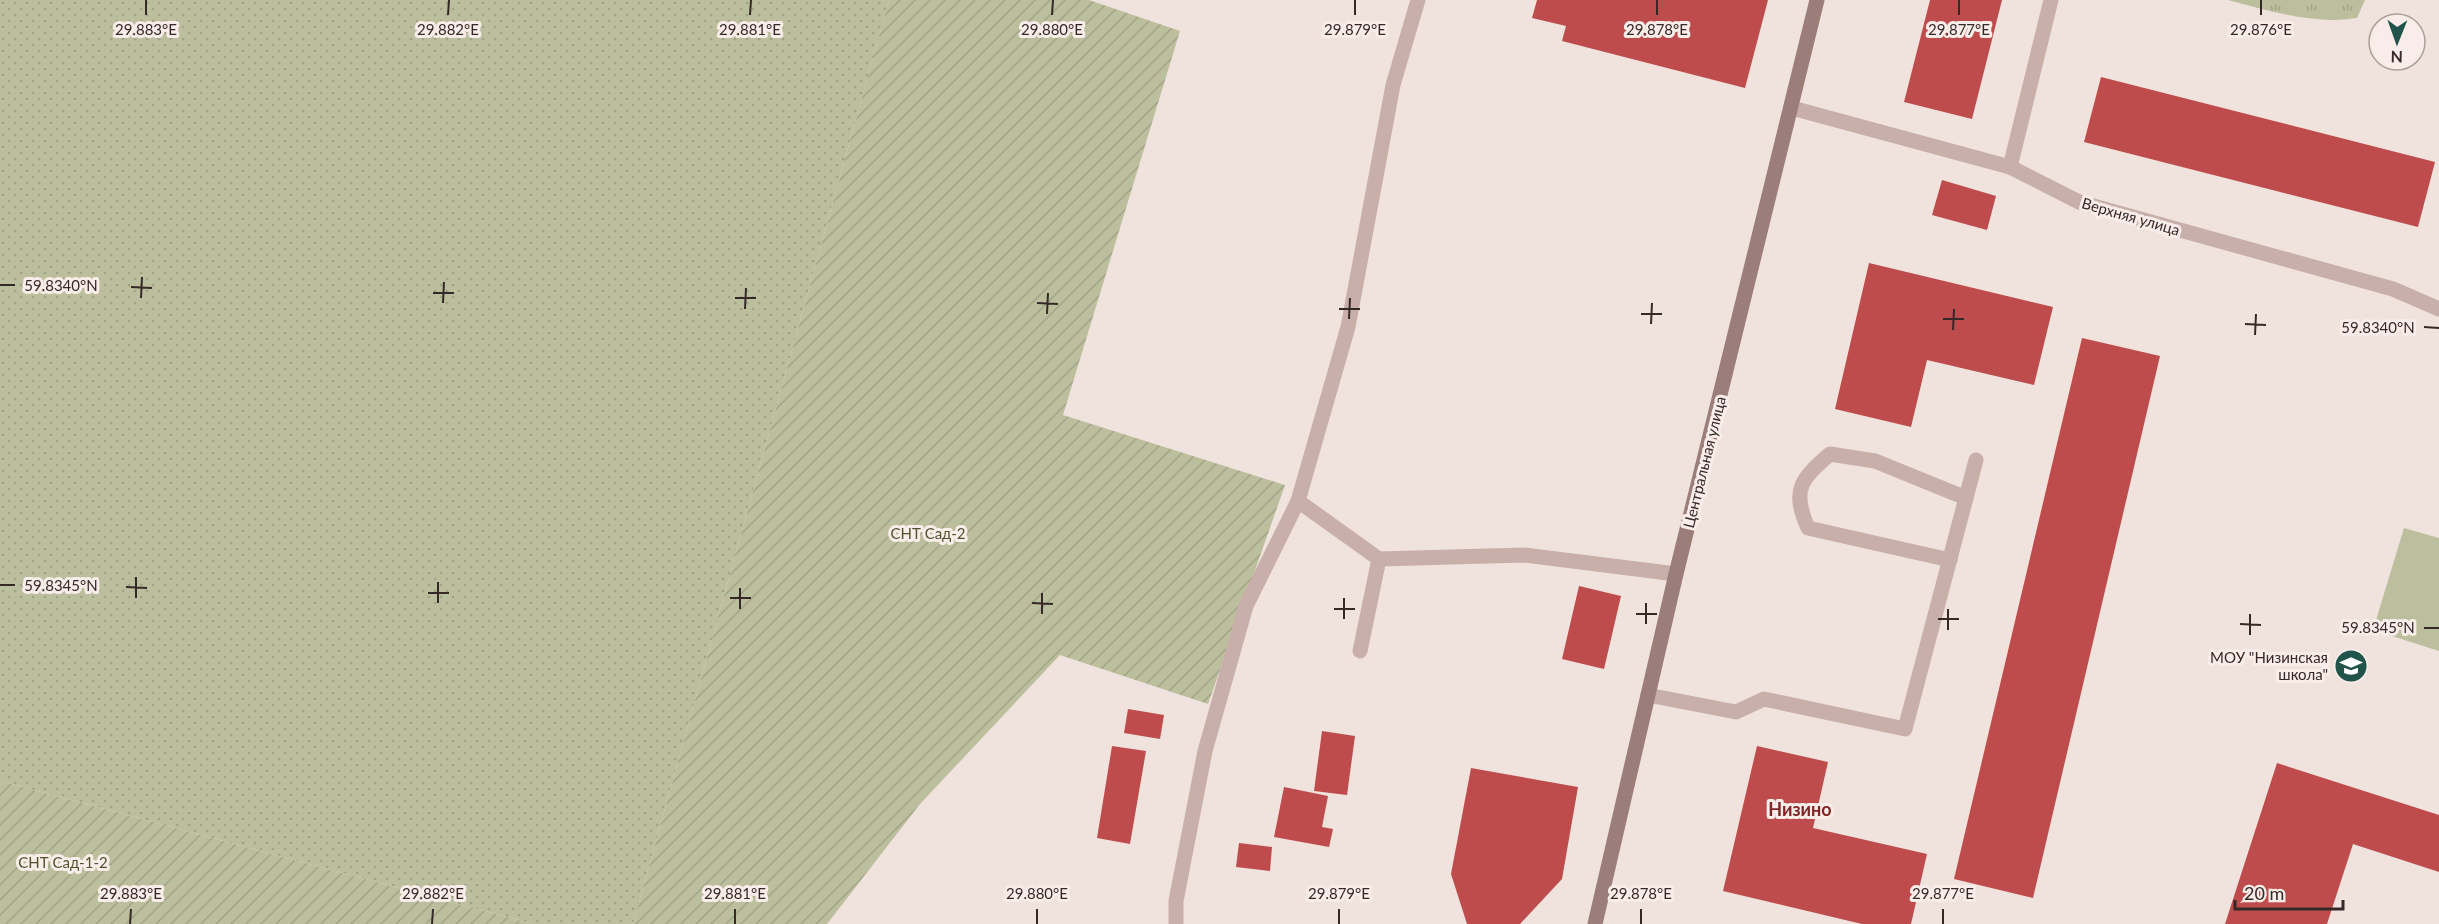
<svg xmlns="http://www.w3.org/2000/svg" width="2439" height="924" viewBox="0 0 2439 924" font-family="Lato,sans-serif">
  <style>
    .grass { fill: url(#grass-dots) }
    .park { fill: url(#park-tufts) }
    .garden { fill: url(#garden-furrows) }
    .pitch { fill: #bcbf9d }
    .building { fill: #bf4c4c }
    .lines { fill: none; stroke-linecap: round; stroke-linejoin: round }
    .lane { stroke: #c8afa9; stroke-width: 15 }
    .street { stroke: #c8afa9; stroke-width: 15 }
    .secondary { stroke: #9b7e7a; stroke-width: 15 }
    .ticks { fill: none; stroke: #352928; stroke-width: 2 }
    .labels { text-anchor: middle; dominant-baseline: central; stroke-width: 6; stroke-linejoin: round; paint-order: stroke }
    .street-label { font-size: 15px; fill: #352928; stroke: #f8ede8 }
    .park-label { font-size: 15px; fill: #4e522d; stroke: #f8ede8 }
    .poi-label { font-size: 15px; fill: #352928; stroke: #f8ede8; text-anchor: end }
    .quarter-label { font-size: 18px; font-weight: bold; fill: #802626; stroke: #f8ede8 }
    .ticks-label { font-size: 15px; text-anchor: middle; fill: #352928; stroke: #f8ede8; stroke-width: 6; stroke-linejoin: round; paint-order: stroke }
  </style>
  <defs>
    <pattern id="grass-dots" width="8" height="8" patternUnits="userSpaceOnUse" patternTransform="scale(1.5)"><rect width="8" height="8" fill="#bcbf9d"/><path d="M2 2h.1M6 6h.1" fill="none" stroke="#a2a487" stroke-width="1.8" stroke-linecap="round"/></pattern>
    <pattern id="park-tufts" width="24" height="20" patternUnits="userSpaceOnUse" patternTransform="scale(1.5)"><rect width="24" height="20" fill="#bcbf9d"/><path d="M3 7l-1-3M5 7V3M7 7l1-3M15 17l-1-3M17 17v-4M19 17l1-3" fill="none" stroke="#a2a487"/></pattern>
    <pattern id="garden-furrows" width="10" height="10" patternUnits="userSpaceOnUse" patternTransform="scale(1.5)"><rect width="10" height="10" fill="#bcbf9d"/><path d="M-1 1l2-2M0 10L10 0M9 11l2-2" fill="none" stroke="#a2a487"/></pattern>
  </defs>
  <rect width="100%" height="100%" fill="#f0e2dc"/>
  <polygon class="grass" points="0,0 889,0 633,924 533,924 0,781"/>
  <path class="park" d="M2228,0h137l-8,18c-43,7 -87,-7 -129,-18z"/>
  <g class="garden">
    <polygon points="889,0 1089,0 1180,31 1063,415 1285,485 1208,704 1060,655 920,804 827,924 633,924"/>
    <polygon points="0,781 533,924 0,924"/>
  </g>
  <polygon class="pitch" points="2404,528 2439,538 2439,651 2373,630"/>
  <g class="building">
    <polygon points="1537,0 1768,0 1745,88 1562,41 1566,26 1532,18"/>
    <polygon points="1930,0 2002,0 1972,119 1904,102"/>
    <polygon points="2101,77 2435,162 2418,227 2084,142"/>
    <polygon points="1942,180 1996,196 1987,230 1932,215"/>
    <polygon points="1869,263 2053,307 2034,385 1927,360 1911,427 1835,409"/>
    <polygon points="2082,338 2160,356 2033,898 1954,879"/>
    <polygon points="1579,586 1621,596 1604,669 1562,659"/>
    <polygon points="1128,709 1164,715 1160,739 1124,733"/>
    <polygon points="1322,731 1355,736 1347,795 1314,791"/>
    <polygon points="1112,746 1146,751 1130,844 1097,838"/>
    <polygon points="1757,746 1828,762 1813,828 1927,854 1911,924 1862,924 1723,891"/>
    <polygon points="2277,763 2439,815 2439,872 2353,844 2327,924 2225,924"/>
    <polygon points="1471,768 1578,787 1562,879 1520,924 1467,924 1451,874"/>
    <polygon points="1284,787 1328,796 1322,827 1333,829 1329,847 1274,837"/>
    <polygon points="1239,843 1272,847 1270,871 1236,867"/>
  </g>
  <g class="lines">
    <g class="lane">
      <polyline points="2010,167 2051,0"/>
      <polyline points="1298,501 1379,559 1524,555 1676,574"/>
      <path d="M1950,560l-142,-32c-17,-38 -7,-49 22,-74l45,7 91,37"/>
      <polyline points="1360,651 1379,559"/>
      <polyline points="1648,695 1736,712 1764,699 1905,729 1976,460"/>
      <polyline points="1176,924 1176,901 1205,751 1246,606 1298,501 1348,327 1393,85 1418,0"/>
    </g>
    <polyline class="street" points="1792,108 2010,167 2079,202 2393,289 2439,309"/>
    <polyline class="secondary" points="1595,924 1676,574 1817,0"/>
  </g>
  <path class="ticks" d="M146,15v-15M448,15l1,-15M750,15l1,-15M1052,15l1,-15M1355,15v-15M1657,15v-15M1959,15v-15M2261,15v-15M0,285h15M131,287l21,1M433,293h21M141,298l1,-21M735,298h21M443,303l1,-21M1037,303l21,1M745,309l1,-21M1339,309h21M1047,314l1,-21M1641,314h21M1349,319l1,-21M1943,319h21M1651,324l1,-21M2245,324l21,1M2424,327l15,1M1953,330l1,-21M2255,335l1,-21M0,585h15M126,587l21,1M428,593h21M136,598v-21M730,598h21M438,603v-21M1032,603l21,1M740,609v-21M1334,609h21M1042,614v-21M1636,614h21M1344,619v-21M1938,619h21M1646,624v-21M2240,624l21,1M2424,628h15M1948,630v-21M2250,635v-21M130,924l1,-15M432,924l1,-15M735,924v-15M1037,924v-15M1339,924v-15M1641,924v-15M1943,924v-15"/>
  <defs>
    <symbol id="school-disc" viewBox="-11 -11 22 22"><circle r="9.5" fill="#20544b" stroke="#f8ede8"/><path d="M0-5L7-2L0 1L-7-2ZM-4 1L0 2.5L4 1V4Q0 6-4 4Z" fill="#fff"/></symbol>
  </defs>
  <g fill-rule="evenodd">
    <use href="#school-disc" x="2332" y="647" width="38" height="38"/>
  </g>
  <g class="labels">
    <g class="street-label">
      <text transform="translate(2131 216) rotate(16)">Верхняя улица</text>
      <text transform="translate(1704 462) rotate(-76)">Центральная улица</text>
    </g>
    <g class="park-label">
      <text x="928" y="533">СНТ Сад-2</text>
      <text x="63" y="862">СНТ Сад-1-2</text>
    </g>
    <g class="poi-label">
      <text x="2328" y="657">МОУ "Низинская<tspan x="2328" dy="17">школа"</tspan></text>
    </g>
    <g class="quarter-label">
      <text x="1800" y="809">Низино</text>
    </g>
  </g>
  <g class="ticks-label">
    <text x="146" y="35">29.883°E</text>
    <text x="448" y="35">29.882°E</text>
    <text x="750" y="35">29.881°E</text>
    <text x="1052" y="35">29.880°E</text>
    <text x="1355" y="35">29.879°E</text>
    <text x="1657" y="35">29.878°E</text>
    <text x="1959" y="35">29.877°E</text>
    <text x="2261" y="35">29.876°E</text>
    <text x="61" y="291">59.8340°N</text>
    <text x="2378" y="333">59.8340°N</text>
    <text x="61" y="591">59.8345°N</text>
    <text x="2378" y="633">59.8345°N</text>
    <text x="131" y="899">29.883°E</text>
    <text x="433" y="899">29.882°E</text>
    <text x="735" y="899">29.881°E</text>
    <text x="1037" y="899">29.880°E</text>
    <text x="1339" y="899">29.879°E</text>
    <text x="1641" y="899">29.878°E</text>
    <text x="1943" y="899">29.877°E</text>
  </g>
  <g transform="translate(2397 42) rotate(181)"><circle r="28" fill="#f8ede8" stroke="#aa9f9b" stroke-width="1.5"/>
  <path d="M0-4.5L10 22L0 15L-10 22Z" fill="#20544b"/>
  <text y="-9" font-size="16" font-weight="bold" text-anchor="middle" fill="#352928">N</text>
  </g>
  <path d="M2235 900v9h108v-9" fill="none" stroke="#352928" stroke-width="3"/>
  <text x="2244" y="900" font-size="18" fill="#352928" stroke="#f8ede8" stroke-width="4.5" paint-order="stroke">20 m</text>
</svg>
